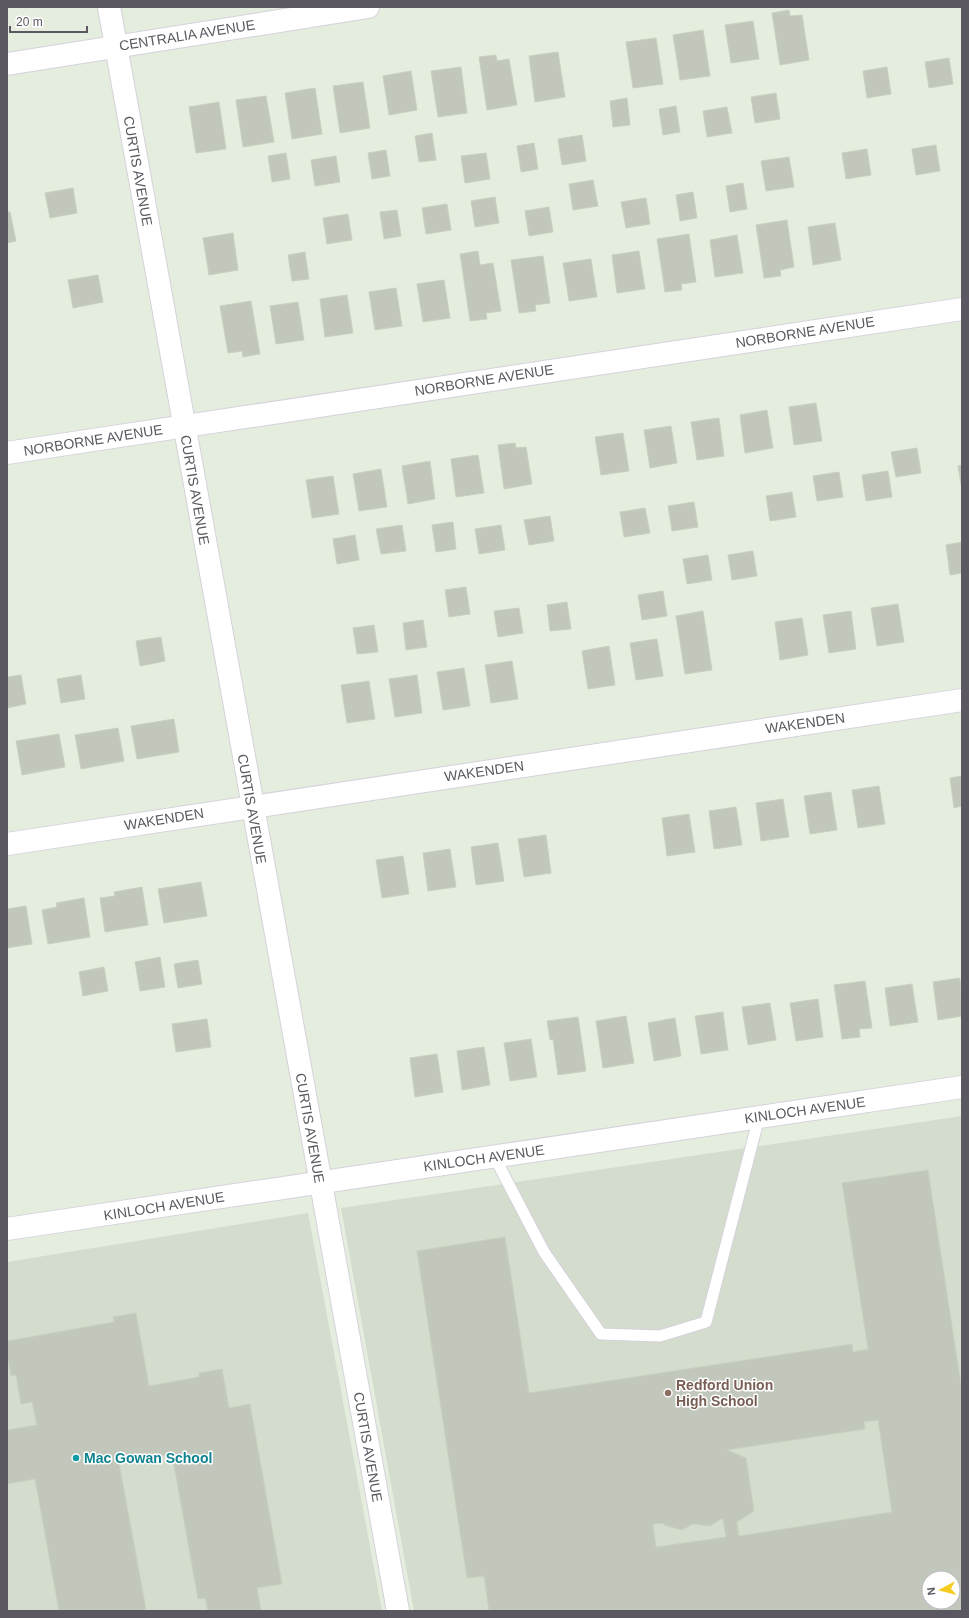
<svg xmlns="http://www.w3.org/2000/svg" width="969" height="1618" viewBox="0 0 969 1618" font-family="Helvetica,sans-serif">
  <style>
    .education { fill: #d4dcce; fill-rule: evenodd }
    .building { fill: #c2c7bc; stroke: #c9d1bd; fill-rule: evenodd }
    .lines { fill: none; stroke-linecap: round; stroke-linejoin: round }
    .lane-casing { stroke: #d5d2da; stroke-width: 13 }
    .street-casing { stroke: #d5d2da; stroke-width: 24 }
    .lane { stroke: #fff; stroke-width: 11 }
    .street { stroke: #fff; stroke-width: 22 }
    .education-dot { fill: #8d6e63; stroke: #fff; stroke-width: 1.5 }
    .culture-dot { fill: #0f9aa8; stroke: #fff; stroke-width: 1.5 }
    .labels { text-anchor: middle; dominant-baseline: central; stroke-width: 3; stroke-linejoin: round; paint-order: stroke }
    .street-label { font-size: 14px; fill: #5b5861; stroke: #fff }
    .education-label { font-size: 14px; font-weight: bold; fill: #785e54; stroke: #fff; text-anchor: start }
    .culture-label { font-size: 14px; font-weight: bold; fill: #0d838f; stroke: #fff; text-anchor: start }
  </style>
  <rect width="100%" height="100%" fill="#e5eddf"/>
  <g class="education">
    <path d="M962,1116v495h-548l-73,-403zM929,1578h24v24h-24z"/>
    <polygon points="308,1213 382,1611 7,1611 7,1262"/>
  </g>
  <g class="building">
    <polygon points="789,10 790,16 802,15 809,60 780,65 772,13"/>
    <polygon points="753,21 759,59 731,63 725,25"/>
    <polygon points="703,30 710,76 680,80 673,35"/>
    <polygon points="656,38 663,84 633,88 626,42"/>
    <polygon points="558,52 565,97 535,102 529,56"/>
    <polygon points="496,55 497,61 509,59 517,105 487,110 479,57"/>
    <polygon points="949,58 953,84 929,88 925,62"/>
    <polygon points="461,67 467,113 438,117 431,71"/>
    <polygon points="887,67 891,94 867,98 863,71"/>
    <polygon points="411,71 417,110 389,115 383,76"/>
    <polygon points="363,82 370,128 340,133 333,86"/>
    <polygon points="315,88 322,134 292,139 285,93"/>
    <polygon points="776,93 780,119 755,123 751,97"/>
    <polygon points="266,96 274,142 243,147 236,100"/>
    <polygon points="627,98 630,125 613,127 610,101"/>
    <polygon points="219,102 226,149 196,153 189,107"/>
    <polygon points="676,106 680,132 663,135 659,109"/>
    <polygon points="727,107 732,133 707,137 703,111"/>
    <polygon points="432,133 436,160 419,162 415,136"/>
    <polygon points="582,135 586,161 562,165 558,139"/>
    <polygon points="534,143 538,169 521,172 517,146"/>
    <polygon points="936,145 940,171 916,175 912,149"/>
    <polygon points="867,149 871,175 846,179 842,153"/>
    <polygon points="386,150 390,176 372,179 368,153"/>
    <polygon points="286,153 290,179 272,182 268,156"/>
    <polygon points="486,153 490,179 465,183 461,156"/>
    <polygon points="336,156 340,182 315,186 311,160"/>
    <polygon points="789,157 794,187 766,191 761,161"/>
    <polygon points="593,180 598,206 573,210 569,184"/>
    <polygon points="743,183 747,209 730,212 726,186"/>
    <polygon points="73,188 77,213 50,218 45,193"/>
    <polygon points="693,192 697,218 680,221 676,195"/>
    <polygon points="495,197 499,223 475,227 471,201"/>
    <polygon points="646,198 650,224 626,228 621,202"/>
    <polygon points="447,204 451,230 426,234 422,208"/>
    <polygon points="549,207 553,232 529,236 525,211"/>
    <polygon points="397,210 401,236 384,239 380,212"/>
    <polygon points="7,212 10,212 16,241 7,243"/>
    <polygon points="348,214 352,240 327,244 323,218"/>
    <polygon points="787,220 794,267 780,270 781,276 764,278 756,225"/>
    <polygon points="835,223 841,260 813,265 808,227"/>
    <polygon points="233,233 238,270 209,275 203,238"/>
    <polygon points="689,234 696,282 681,284 682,290 665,292 657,239"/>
    <polygon points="737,235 743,273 715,277 710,240"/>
    <polygon points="478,251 480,265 493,263 501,311 486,313 487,319 470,321 460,254"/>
    <polygon points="639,251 645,289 617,293 612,255"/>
    <polygon points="305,252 309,279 292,281 288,255"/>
    <polygon points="543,256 550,303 535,305 536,311 519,313 511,260"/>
    <polygon points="591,259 597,297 569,301 563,263"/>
    <polygon points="98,275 103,302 73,308 68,280"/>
    <polygon points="444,280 450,318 423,322 417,284"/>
    <polygon points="396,288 402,326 375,330 369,292"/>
    <polygon points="347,295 353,333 325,337 320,299"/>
    <polygon points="251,301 260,354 243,357 242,351 228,353 220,306"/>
    <polygon points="298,302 304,340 276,344 270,306"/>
    <polygon points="816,403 822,441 794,445 789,407"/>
    <polygon points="767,410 773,448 745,453 740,415"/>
    <polygon points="719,418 724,456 697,460 691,422"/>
    <polygon points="671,426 677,463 650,468 644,430"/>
    <polygon points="623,433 629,471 601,475 595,437"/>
    <polygon points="515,443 516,448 526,447 532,484 504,489 498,445"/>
    <polygon points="917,448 921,473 896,477 891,452"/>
    <polygon points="478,455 484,493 456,497 451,459"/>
    <polygon points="430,461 435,499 408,504 402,466"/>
    <polygon points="962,465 962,490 958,466"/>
    <polygon points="381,469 387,507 359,511 353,474"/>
    <polygon points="888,471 892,497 866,501 862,475"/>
    <polygon points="839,472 843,497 817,501 813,476"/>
    <polygon points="333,476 339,514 312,518 306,480"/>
    <polygon points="792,492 796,517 770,521 766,496"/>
    <polygon points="694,502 698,527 672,531 668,506"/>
    <polygon points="645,508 650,533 624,537 620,512"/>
    <polygon points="550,516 554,541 529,545 524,520"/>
    <polygon points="453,522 456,549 436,552 432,525"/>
    <polygon points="402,525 406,551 381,554 376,529"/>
    <polygon points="501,525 505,550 479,554 475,529"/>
    <polygon points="355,535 359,560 337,564 333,539"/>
    <polygon points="962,542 962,573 950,575 946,545"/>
    <polygon points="753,551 757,576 732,580 728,555"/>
    <polygon points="708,555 712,580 687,584 683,559"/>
    <polygon points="466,587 470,614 449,617 445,590"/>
    <polygon points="663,591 667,616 642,620 638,595"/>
    <polygon points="567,602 571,629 550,631 547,605"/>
    <polygon points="898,604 904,642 877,646 871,608"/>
    <polygon points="519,608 523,633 498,637 494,611"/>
    <polygon points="703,611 712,670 685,674 676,616"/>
    <polygon points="851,611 856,649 829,653 823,615"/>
    <polygon points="802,618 808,655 780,660 775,622"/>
    <polygon points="423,620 427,647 406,650 403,623"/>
    <polygon points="374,625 378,652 357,654 353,628"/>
    <polygon points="161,637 165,661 140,666 136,641"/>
    <polygon points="657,639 663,676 636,680 630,643"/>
    <polygon points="609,646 615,685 588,689 582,651"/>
    <polygon points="512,661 518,699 491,703 485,665"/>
    <polygon points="464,668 470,706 443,710 437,672"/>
    <polygon points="21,675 26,704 7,708 7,677"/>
    <polygon points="81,675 85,699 61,703 57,679"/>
    <polygon points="417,675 422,713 395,717 389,679"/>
    <polygon points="369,681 375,719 347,723 341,685"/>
    <polygon points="174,719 179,752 137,759 131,726"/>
    <polygon points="118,728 124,761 81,769 75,735"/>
    <polygon points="59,734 65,767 22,775 16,741"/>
    <polygon points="962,776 962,806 954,808 950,778"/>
    <polygon points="879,786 885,824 858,828 852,790"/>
    <polygon points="831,792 837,830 810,834 804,796"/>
    <polygon points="783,799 789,837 761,841 756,803"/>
    <polygon points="736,807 742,845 714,849 709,811"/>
    <polygon points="689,814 695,852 667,856 662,818"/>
    <polygon points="546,835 551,873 524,877 518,839"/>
    <polygon points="498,843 504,881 476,885 471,847"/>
    <polygon points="450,849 456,887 428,891 423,853"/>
    <polygon points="403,856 409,894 382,898 376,860"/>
    <polygon points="201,882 207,916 164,923 158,889"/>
    <polygon points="142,887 148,925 105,932 100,898 115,896 114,892"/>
    <polygon points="84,898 90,937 48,944 42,910 57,907 56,903"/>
    <polygon points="26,906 32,944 7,948 7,909"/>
    <polygon points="160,957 165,987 140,991 135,962"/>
    <polygon points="198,960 202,984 178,988 174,964"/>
    <polygon points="104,967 108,991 83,996 79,972"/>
    <polygon points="960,978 962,1016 938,1020 933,982"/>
    <polygon points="865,981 872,1028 859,1029 860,1037 842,1039 834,985"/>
    <polygon points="912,984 918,1022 890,1026 885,988"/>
    <polygon points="818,999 823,1037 796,1041 790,1003"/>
    <polygon points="770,1003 776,1040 748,1045 742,1007"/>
    <polygon points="723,1012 728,1050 701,1054 695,1016"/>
    <polygon points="626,1016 634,1063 603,1068 596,1021"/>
    <polygon points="578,1017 586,1071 558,1075 553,1039 550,1040 547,1021"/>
    <polygon points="675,1018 681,1056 654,1061 648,1023"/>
    <polygon points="207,1019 211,1047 176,1052 172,1024"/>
    <polygon points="531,1039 537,1077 510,1081 504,1043"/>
    <polygon points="484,1047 490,1085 462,1090 457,1051"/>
    <polygon points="437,1054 443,1092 415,1097 410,1058"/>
    <path d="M928,1170l34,221v220h-473l-5,-35 -17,2 -50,-327 88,-14 24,156 323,-49 1,8 15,-3 -26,-166zM878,1420l14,92 -153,24 -2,-14 17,-11 -8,-53 -19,-8 138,-21 -1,-7zM721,1519h2l3,18 -70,10 -3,-23 10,-1 1,2 18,5 11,-6 17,2zM929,1578h24v24h-24z"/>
    <polygon points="136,1313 149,1386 199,1377 199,1373 222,1369 229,1408 250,1404 282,1584 257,1588 261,1611 208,1611 205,1598 198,1599 172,1454 119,1463 146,1609 138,1611 59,1611 35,1479 7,1484 7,1430 37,1425 32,1402 21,1404 16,1375 11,1376 7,1354 7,1341 114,1322 113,1317"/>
  </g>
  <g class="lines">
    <defs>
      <polyline id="lane" points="494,1156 544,1252 601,1334 660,1336 706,1322 759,1117"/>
      <g id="street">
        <polyline points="109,7 398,1611"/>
        <polyline points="7,64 368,7"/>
        <polyline points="7,453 962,309"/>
        <polyline points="7,844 962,700"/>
        <polyline points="7,1229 962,1087"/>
      </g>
    </defs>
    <use href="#lane" class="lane-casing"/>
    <use href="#street" class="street-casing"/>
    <use href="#lane" class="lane"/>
    <use href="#street" class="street"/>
  </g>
  <circle class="education-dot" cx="668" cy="1393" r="4"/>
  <circle class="culture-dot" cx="76" cy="1458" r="4"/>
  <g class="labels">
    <g class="street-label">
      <text transform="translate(187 35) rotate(-9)">CENTRALIA AVENUE</text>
      <text transform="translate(138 171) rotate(80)">CURTIS AVENUE</text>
      <text transform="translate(805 332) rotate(-9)">NORBORNE AVENUE</text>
      <text transform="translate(484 380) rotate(-9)">NORBORNE AVENUE</text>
      <text transform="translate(93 440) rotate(-9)">NORBORNE AVENUE</text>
      <text transform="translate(195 490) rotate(80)">CURTIS AVENUE</text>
      <text transform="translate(805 723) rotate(-8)">WAKENDEN</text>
      <text transform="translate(484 771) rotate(-8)">WAKENDEN</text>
      <text transform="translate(252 809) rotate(80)">CURTIS AVENUE</text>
      <text transform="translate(164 819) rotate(-9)">WAKENDEN</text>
      <text transform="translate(805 1110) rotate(-8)">KINLOCH AVENUE</text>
      <text transform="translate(310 1128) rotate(80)">CURTIS AVENUE</text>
      <text transform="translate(484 1158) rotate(-8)">KINLOCH AVENUE</text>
      <text transform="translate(164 1206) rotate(-9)">KINLOCH AVENUE</text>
      <text transform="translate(368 1447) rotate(80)">CURTIS AVENUE</text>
    </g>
    <g class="education-label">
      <text x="676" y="1385">Redford Union<tspan x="676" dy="16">High School</tspan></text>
    </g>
    <g class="culture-label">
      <text x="84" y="1458">Mac Gowan School</text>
    </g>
  </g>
  <rect width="969" height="1618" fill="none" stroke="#5b5861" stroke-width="16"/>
  <g transform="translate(941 1590) rotate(263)"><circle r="19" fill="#ffffff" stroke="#bdbcc0"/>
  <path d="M0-3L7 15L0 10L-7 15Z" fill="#f5cc1d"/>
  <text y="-6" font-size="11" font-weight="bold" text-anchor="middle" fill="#5b5861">N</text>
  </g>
  <path d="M10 26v6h77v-6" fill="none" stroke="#5b5861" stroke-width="2"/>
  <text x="16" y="26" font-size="12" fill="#5b5861" stroke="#ffffff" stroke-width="3" paint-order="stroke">20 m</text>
</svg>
